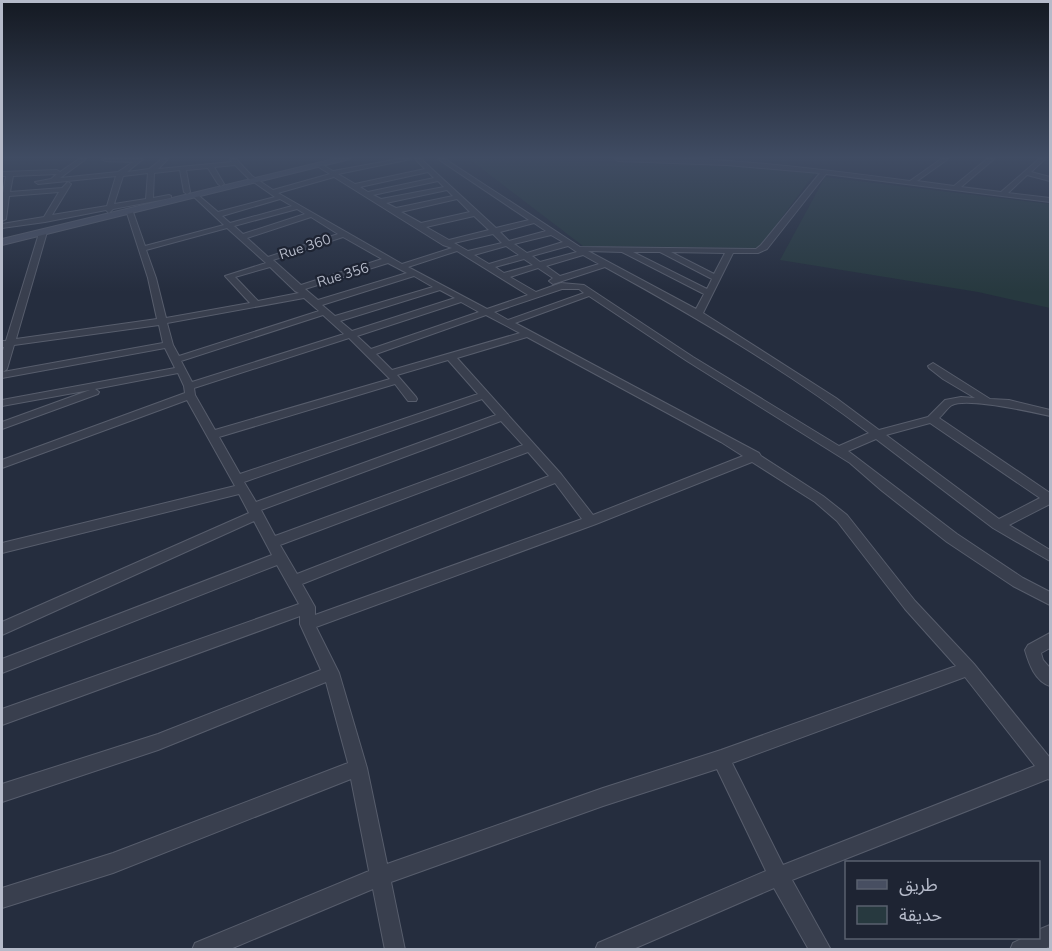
<svg xmlns="http://www.w3.org/2000/svg" width="1052" height="951" viewBox="0 0 1052 951" font-family="'Nunito Sans','Noto Sans Arabic',sans-serif">
  <style>
    .green { fill: #27393f }
    .lines { fill: none; stroke-linecap: round; stroke-linejoin: round }
    .minor-casing { stroke: #575d6c; stroke-width: 2 }
    .secondary-casing { stroke: #575d6c; stroke-width: 2 }
    .minor { fill: #393f4e; fill-rule: evenodd }
    .secondary { fill: #474e61; fill-rule: evenodd }
    .labels { text-anchor: middle; dominant-baseline: central; stroke-width: 4.5; stroke-linejoin: round; paint-order: stroke }
    .far-street-label { font-size: 14px; fill: #b5bac9; stroke: #1e2433 }
  </style>
  <rect width="100%" height="100%" fill="#252d3e"/>
  <g class="green">
    <polygon points="469,159 733,166 815,173 759,248 583,246"/>
    <polygon points="825,177 1050,204 1050,308 978,292 780,260"/>
  </g>
  <g class="lines">
    <defs>
      <g id="minor">
        <path d="M79,159h7l-26,19 58,-6 15,-10 -28,-1 -3,-2h41l-16,13 22,-3 13,-10h6l-10,10 74,-7 -2,-3h6l16,17 21,14 57,-16 -13,-8 -1,-1 3,-2 14,8 66,-12h12l-73,15 17,10 70,-15 -10,-10h6l75,69 33,-8 -91,-61h7l135,88 176,2 5,-4 59,-72 -93,-8 -109,-4 -3,-2c99,-4 197,9 295,22l31,-22h7l-31,22 37,5 33,-27h7l-33,28 40,5 38,-33h6l-14,13 19,5v4l-23,-6 -19,18 42,5v4l-224,-28 -59,75 -9,4h-25l-30,60 133,85 43,32 49,-13 17,-17 16,-3 14,1 -32,-19 -14,-11 -1,-2 5,-3 57,36 19,1 41,10v6c-18,-4 -83,-19 -98,-11 -5,3 -9,10 -13,13l111,75v11l-41,21 41,25v11l-57,-33 -117,-89 -28,12 109,83 66,44 27,14v13l-37,-19 -66,-44 -66,-52 -31,-27 -163,-102 -98,-65 -74,27 244,130 2,3 62,40 24,19 68,86 59,63 76,94v22l-2,-1 -256,101 39,70h-22l-35,-62 -143,62h-36l3,-7 168,-72 -49,-102 -114,37 -212,76 14,68h-20l-12,-61 -145,61h-36l3,-7 174,-72 -18,-92 -238,94 -111,35v-20l111,-35 235,-90 -22,-81 -168,68 -156,52v-18l156,-50 163,-64 -21,-46v-8l-298,109v-16l297,-105 -22,-39 -275,108v-14l270,-104 -18,-34 -252,114v-13l247,-109 -10,-19 -237,59v-10l233,-57 -48,-86 -185,68v-8l183,-67 -1,-7 -6,-13 -83,16 4,3 -1,2 -96,35v-7l88,-32 -88,16v-6l173,-32 -10,-20 -163,30v-24l2,-7h-2v-6h4l34,-111 7,2 -31,107 141,-20 -9,-41 -22,-68 7,2 12,34 79,-21 -30,-28v-2h4l20,17 57,-15 -27,-19 -13,-13 -21,2 10,17 -3,2 -3,-2 -10,-16 -22,2 4,22 -3,2 -3,-2 -4,-22 -26,3 -1,25 16,-3 2,1v2l-58,11 -4,4 -3,-3 -61,12 -43,6v-4l42,-7 15,-25 -50,4 -3,23 -4,2v-28h1l3,-17h-4v-4l55,-2 3,2zM428,172l6,6 -66,14 -8,-5zM148,173l-2,26 -32,5 9,-28zM57,174l-6,5 -16,3 3,2 78,-8 -9,30 -55,9 19,-31 -3,-2 -6,6 -52,4 3,-16zM334,177l109,68 9,3 -50,16 -124,-71zM438,181l6,6 -63,12 -8,-4zM447,190l6,6 -57,12 -10,-5zM280,199l12,7 -62,17 -8,-7zM457,199l13,13 -49,11 -20,-11zM297,209l8,5 -62,20 -9,-8zM474,216l15,14 -40,10 -23,-13zM311,217l27,17 -70,23 -21,-19zM534,223l12,8 -37,10 -9,-9zM227,228l39,35 -41,13 25,27 -84,15 -10,-40 -10,-28zM493,234l9,9 -34,8 -14,-8zM551,235l12,7 -36,11 -13,-9zM343,237l39,22 -81,26 -28,-25zM506,246l13,9 -30,9 -15,-9zM568,246l9,6 -37,10 -8,-6zM457,251l71,44 -41,14 -79,-42zM588,251l34,1 82,42 -8,15zM633,252h27l52,27 -5,10zM671,252l54,1 -11,21zM583,255l16,9 -39,12 -14,-10zM524,259l9,6 -29,8 -9,-6zM388,263l19,10 -89,27 -13,-11zM270,267l25,24 4,2 -41,8 -23,-24zM605,267c91,50 181,103 264,166l-30,13 -146,-89 -109,-72 -23,-2 -25,9 -26,-15 28,-9 15,10 -4,3 4,3zM414,276l19,11 -98,29 -13,-11zM562,289h17l5,4 -76,27 -14,-8zM440,290l15,8 -103,33 -12,-10zM304,298l15,13 -140,45 -6,-11 -6,-22zM461,302l18,10 -108,37 -14,-13zM323,315l21,19 -152,48 -11,-21zM486,315l34,18 -128,37 -16,-16zM159,325l4,18 -160,29 4,-3 7,-24zM527,337l194,105 22,14 -150,59 -32,-41 -104,-116zM349,338l41,41 -175,51 -20,-35 -1,-7zM448,360l30,34 -238,80 -21,-37 176,-53 13,17h8l1,-2 -1,-2 -19,-22zM482,399l14,16 -240,87 -12,-20zM501,421l22,24 -248,91 -14,-26zM930,423l110,75 -41,21 -113,-84zM528,452l21,24 -252,98 -17,-29zM752,462l63,40 22,19 68,88 51,57 -235,84 -118,38 -216,76 -20,-96 -28,-95 -23,-46 280,-103zM555,483l27,36 -267,96v-8l-13,-23zM965,677l70,89 -252,99 -51,-102z"/>
        <path d="M1050,633v15l-9,5 2,7 7,8v18c-15,-5 -21,-22 -25,-36l3,-5z"/>
        <polygon points="1050,925 1050,946 1043,950 1010,950 1013,943 1023,938 1038,938 1038,930"/>
      </g>
      <polygon id="secondary" points="334,159 350,159 2,245 2,239"/>
    </defs>
    <use href="#minor" class="minor-casing"/>
    <use href="#secondary" class="secondary-casing"/>
    <use href="#minor" class="minor"/>
    <use href="#secondary" class="secondary"/>
  </g>
  <linearGradient id="sky" x2="0" y2="1"><stop stop-color="#141922"/><stop offset="0.54" stop-color="#404c63"/><stop offset="1" stop-color="#404c63" stop-opacity="0"/></linearGradient>
  <rect width="1052" height="292" fill="url(#sky)"/>
  <g class="labels">
    <g class="far-street-label">
      <text transform="translate(305 247) rotate(-18)">Rue 360</text>
      <text transform="translate(343 275) rotate(-17)">Rue 356</text>
    </g>
  </g>
  <rect width="1052" height="951" fill="none" stroke="#b5bac9" stroke-width="6"/>
  <rect x="845" y="861" width="195" height="78" fill="#1e2433" stroke="#5a606f" stroke-width="1.5"/>
  <rect x="857" y="880" width="30" height="9" fill="#474e61" stroke="#5a606f" stroke-width="1.5"/>
  <text x="899" y="891" font-size="18" fill="#b5bac9">طريق</text>
  <rect x="857" y="906" width="30" height="18" fill="#27393f" stroke="#5a606f" stroke-width="1.5"/>
  <text x="899" y="921" font-size="18" fill="#b5bac9">حديقة</text>
</svg>
